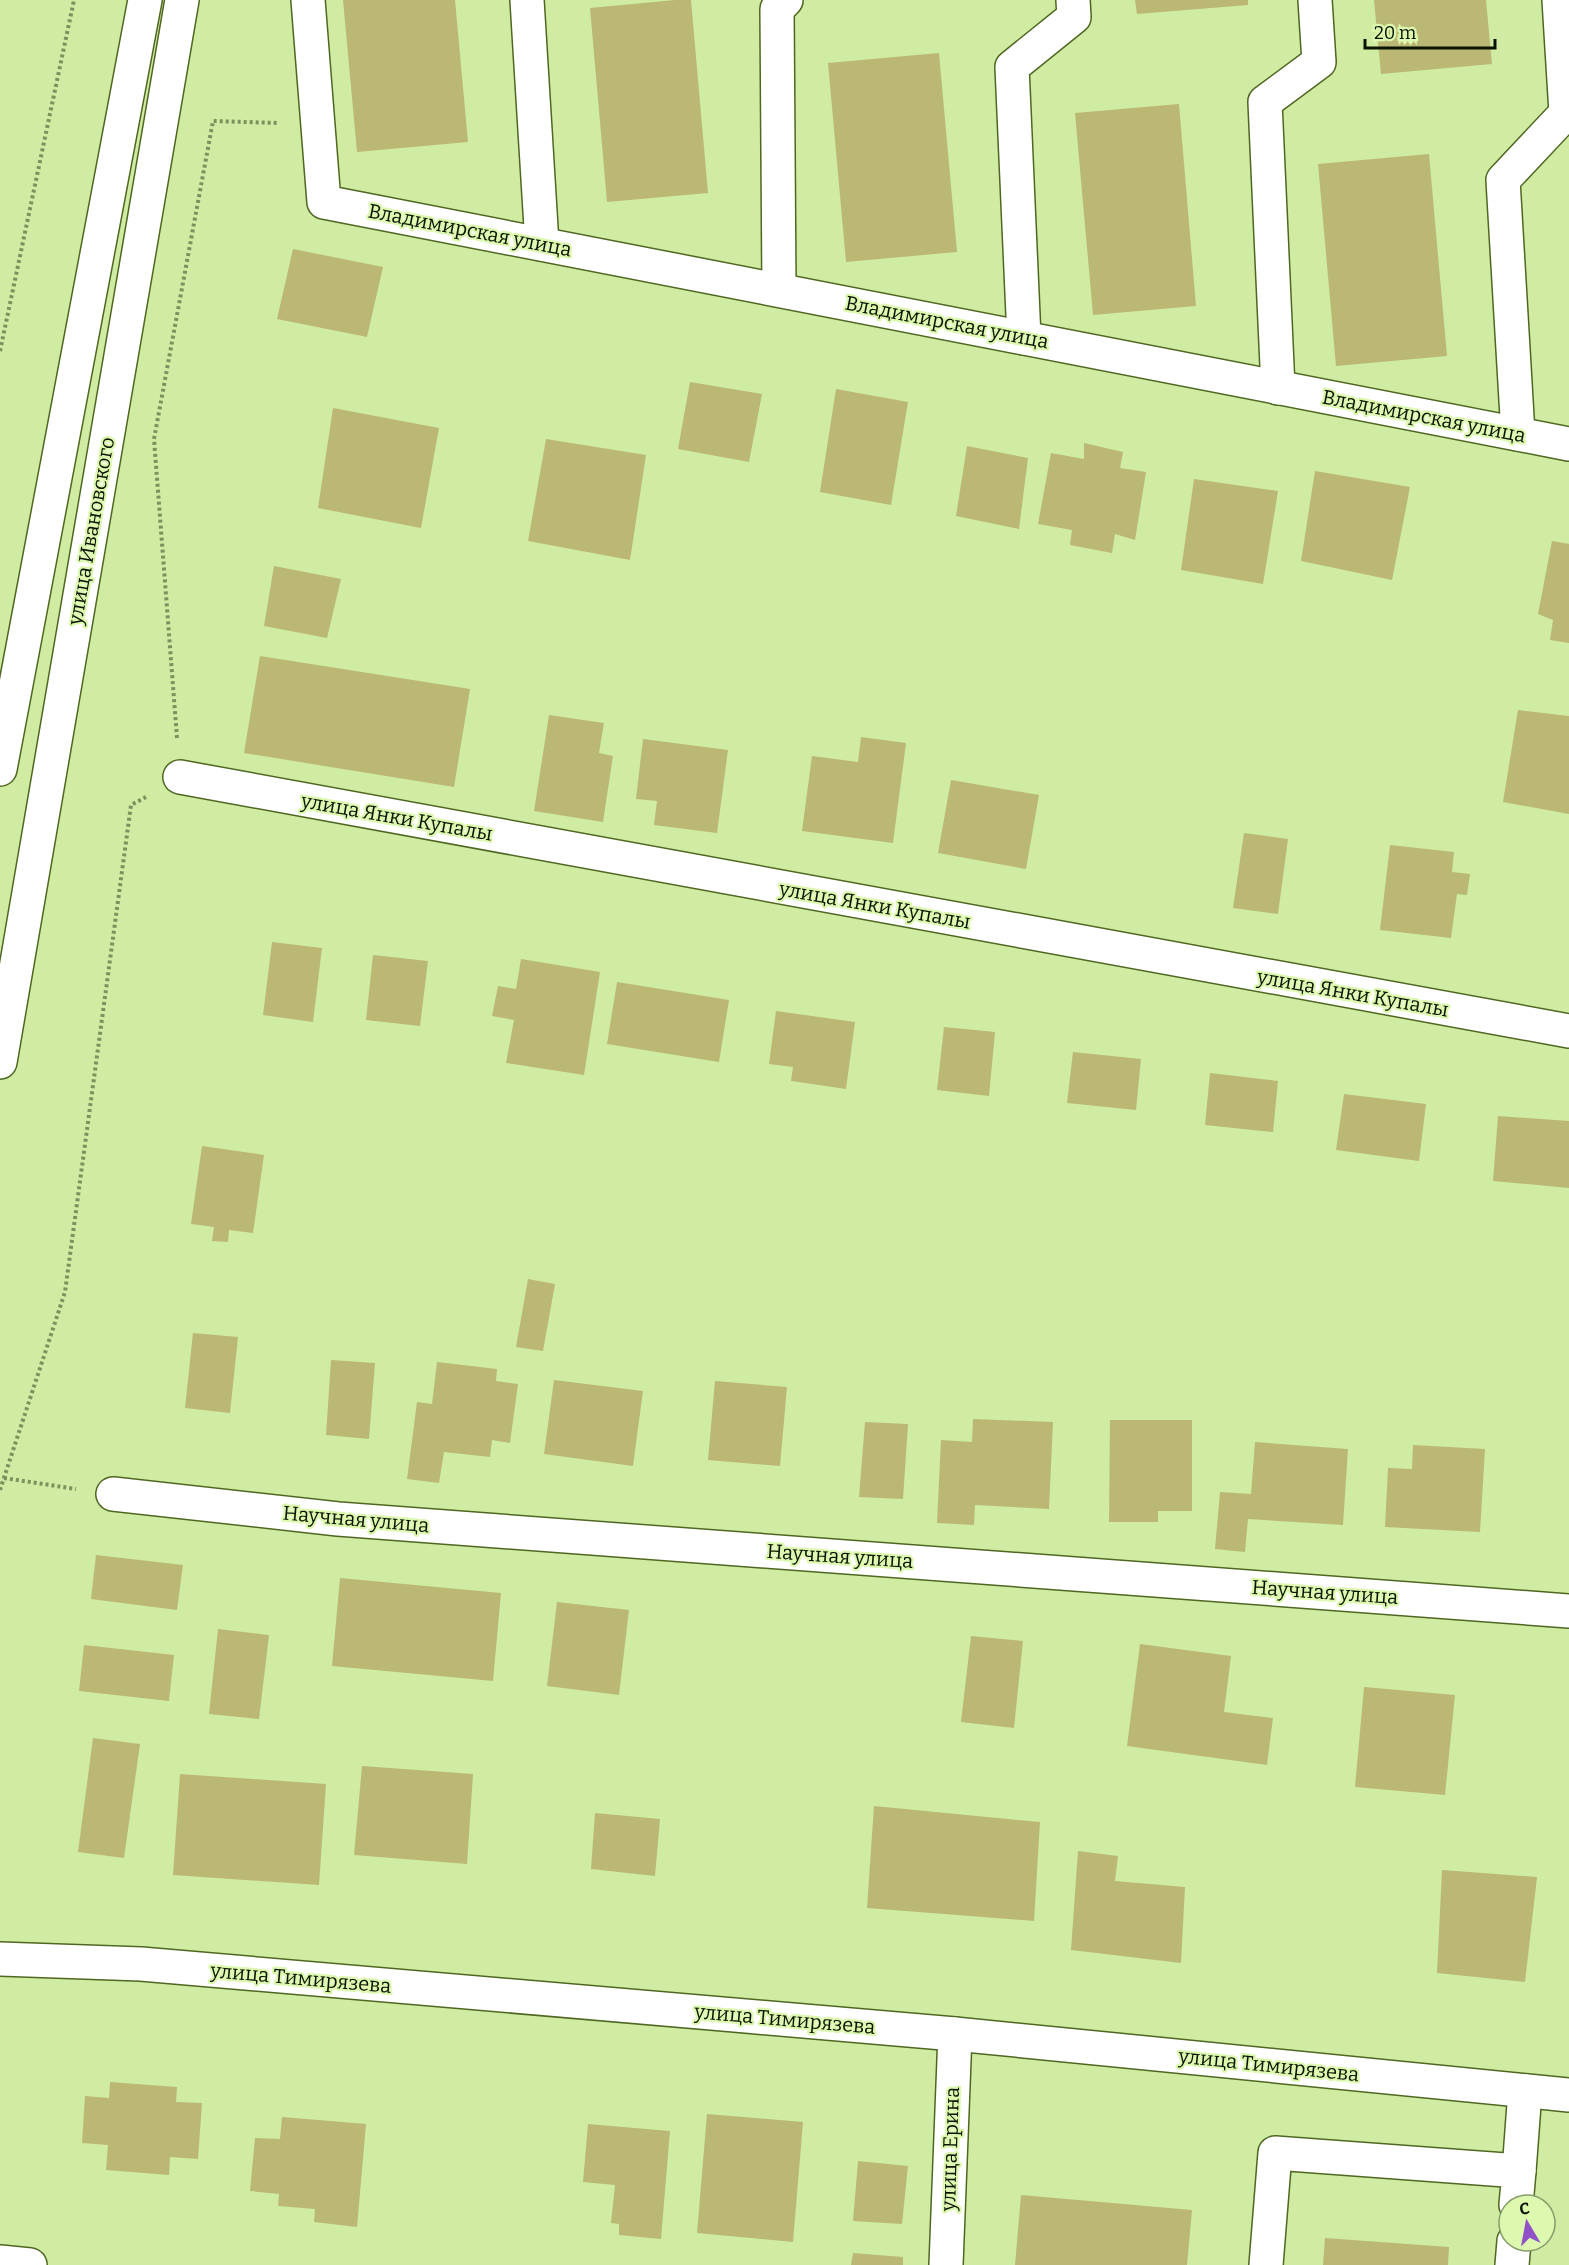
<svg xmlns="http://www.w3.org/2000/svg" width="1569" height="2265" viewBox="0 0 1569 2265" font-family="Bitter,serif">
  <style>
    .building { fill: #bbb875 }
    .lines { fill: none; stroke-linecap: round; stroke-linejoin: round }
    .minor-casing { stroke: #4f6721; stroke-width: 36 }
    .path { stroke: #7d915e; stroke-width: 4; stroke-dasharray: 3 3; stroke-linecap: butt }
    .minor { stroke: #fff; stroke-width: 33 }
    .labels { text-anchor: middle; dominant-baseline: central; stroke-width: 4.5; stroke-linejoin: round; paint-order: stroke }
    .street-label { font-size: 20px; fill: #0a1200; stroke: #dcf9af }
  </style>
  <rect width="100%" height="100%" fill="#cfeca2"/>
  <g class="building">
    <polygon points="343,0 455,0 468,142 357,152"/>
    <polygon points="675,0 691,0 708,193 607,202 590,8"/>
    <polygon points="1135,0 1248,0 1248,5 1137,14"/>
    <polygon points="1374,0 1486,0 1492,64 1381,74"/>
    <polygon points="939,53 957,252 846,262 828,63"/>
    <polygon points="1179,104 1196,306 1093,315 1075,113"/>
    <polygon points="1429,154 1447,356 1336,366 1318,164"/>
    <polygon points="293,249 383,267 367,337 277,319"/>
    <polygon points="690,382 762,394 749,462 678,449"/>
    <polygon points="836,389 908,402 891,505 820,492"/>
    <polygon points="333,408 439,428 421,528 318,508"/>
    <polygon points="546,439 646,455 630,560 528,541"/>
    <polygon points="1084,443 1123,452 1120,468 1146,472 1135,540 1115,534 1112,553 1070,545 1072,530 1038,524 1051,453 1084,459"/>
    <polygon points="967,446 1028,458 1019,529 956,516"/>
    <polygon points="1315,471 1410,487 1392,580 1301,561"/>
    <polygon points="1194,479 1278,491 1263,584 1181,570"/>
    <polygon points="1552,541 1569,544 1569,643 1550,640 1553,620 1538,614"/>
    <polygon points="274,566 341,579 327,638 264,626"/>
    <polygon points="260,656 470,689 454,787 244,753"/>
    <polygon points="1518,710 1569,716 1569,814 1503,802"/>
    <polygon points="549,715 604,723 599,753 613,756 603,822 534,811"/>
    <polygon points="861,737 906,743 893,843 802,831 812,756 858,762"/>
    <polygon points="643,739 728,750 717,833 654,825 657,801 636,799"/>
    <polygon points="951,780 1039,795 1026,869 938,853"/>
    <polygon points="1244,833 1288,839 1278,914 1233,908"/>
    <polygon points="1390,845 1454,852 1452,872 1470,874 1467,895 1457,894 1451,938 1380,930"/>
    <polygon points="272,942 322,948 313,1022 263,1015"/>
    <polygon points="373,955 428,961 420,1026 366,1020"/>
    <polygon points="521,959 600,972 584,1075 506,1063 514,1020 492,1016 498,986 516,989"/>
    <polygon points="617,982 729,1000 719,1062 607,1044"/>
    <polygon points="776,1011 855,1022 846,1089 791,1081 793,1067 769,1064"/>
    <polygon points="944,1027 995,1032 989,1096 937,1090"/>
    <polygon points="1073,1052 1141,1059 1136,1110 1067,1103"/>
    <polygon points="1210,1073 1278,1081 1273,1132 1205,1125"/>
    <polygon points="1344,1094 1426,1104 1419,1161 1336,1150"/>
    <polygon points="1498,1116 1569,1121 1569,1188 1493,1181"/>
    <polygon points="202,1146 264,1155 253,1233 229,1230 228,1242 212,1241 214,1227 191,1224"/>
    <polygon points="528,1279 555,1284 543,1351 516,1347"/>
    <polygon points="193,1333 238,1337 230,1413 185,1408"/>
    <polygon points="331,1360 375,1363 369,1439 326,1435"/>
    <polygon points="437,1362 497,1369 496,1381 518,1384 510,1443 492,1440 490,1457 444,1452 439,1483 407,1479 417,1402 432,1404"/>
    <polygon points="554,1380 643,1391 633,1466 544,1454"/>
    <polygon points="715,1381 787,1387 780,1466 708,1460"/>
    <polygon points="973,1419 1053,1422 1049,1509 975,1505 974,1525 937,1523 941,1440 972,1442"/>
    <polygon points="1110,1420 1192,1420 1192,1511 1158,1511 1158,1522 1109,1522"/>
    <polygon points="865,1422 908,1424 903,1499 859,1497"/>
    <polygon points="1255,1442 1348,1449 1343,1525 1248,1519 1245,1552 1215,1549 1220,1492 1251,1494"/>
    <polygon points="1413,1445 1485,1449 1480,1532 1385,1527 1388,1468 1412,1469"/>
    <polygon points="96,1555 183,1565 177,1610 91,1599"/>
    <polygon points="340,1578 501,1593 493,1681 332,1666"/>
    <polygon points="557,1602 629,1610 619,1695 547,1686"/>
    <polygon points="218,1629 269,1635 259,1719 209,1714"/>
    <polygon points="971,1636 1023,1641 1014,1728 961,1722"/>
    <polygon points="1140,1644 1231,1656 1224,1712 1273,1718 1267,1765 1127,1746"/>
    <polygon points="84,1645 174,1655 169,1701 79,1691"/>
    <polygon points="1364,1687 1455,1695 1445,1795 1355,1787"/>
    <polygon points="93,1738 140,1744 124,1858 78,1852"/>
    <polygon points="362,1766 473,1774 467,1864 354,1855"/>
    <polygon points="180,1774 326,1784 319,1885 173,1875"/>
    <polygon points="874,1806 1040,1822 1034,1921 867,1908"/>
    <polygon points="595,1813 660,1819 655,1876 591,1869"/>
    <polygon points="1078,1851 1118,1856 1115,1881 1185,1887 1181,1963 1071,1950"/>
    <polygon points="1442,1870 1537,1877 1525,1982 1437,1973"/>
    <polygon points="110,2082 177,2087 176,2102 202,2103 198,2159 170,2157 169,2175 106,2170 108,2145 82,2143 85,2096 109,2098"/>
    <polygon points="707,2114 803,2122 793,2242 697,2233"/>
    <polygon points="282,2117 366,2124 357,2227 314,2222 315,2209 278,2206 279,2194 250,2191 255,2138 280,2139"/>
    <polygon points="588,2124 670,2131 661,2239 619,2235 619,2224 611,2223 615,2185 583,2182"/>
    <polygon points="858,2161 908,2166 902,2224 853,2221"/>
    <polygon points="1021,2195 1192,2210 1187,2265 1015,2265"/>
    <polygon points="1325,2238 1449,2247 1448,2265 1323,2265"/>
    <polygon points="853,2253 903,2257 903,2265 851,2265"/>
  </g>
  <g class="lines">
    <defs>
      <g id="minor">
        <polyline points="308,0 324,202 1569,444"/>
        <polyline points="527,0 542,244"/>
        <polyline points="779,290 777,9 786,0"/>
        <polyline points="1024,338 1012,67 1074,17 1073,0"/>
        <polyline points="1278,388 1265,102 1319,62 1315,0"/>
        <polyline points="1518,434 1503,180 1566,113 1559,0"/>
        <polyline points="0,769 145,0"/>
        <polyline points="180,777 1569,1031"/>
        <polyline points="0,1062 182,0"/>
        <polyline points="113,1494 338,1519 1569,1611"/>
        <polyline points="0,1959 141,1964 955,2034 1569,2095"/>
        <polyline points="1519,2171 1525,2091"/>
        <polyline points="0,2262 30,2265"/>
        <polyline points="946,2265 955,2034"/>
        <polyline points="1266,2265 1275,2153 1519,2171 1516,2205"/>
        <polyline points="1512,2265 1514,2241"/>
      </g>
    </defs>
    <use href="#minor" class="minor-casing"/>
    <g class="path">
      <polyline points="0,351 74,0"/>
      <polyline points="177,738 154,439 213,121 279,123"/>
      <polyline points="4,1478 76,1489"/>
      <polyline points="0,1490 65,1292 131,805 146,797"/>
    </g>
    <use href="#minor" class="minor"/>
  </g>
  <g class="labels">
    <g class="street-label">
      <text transform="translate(470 230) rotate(11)">Владимирская улица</text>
      <text transform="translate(947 322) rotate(11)">Владимирская улица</text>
      <text transform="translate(1424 416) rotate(11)">Владимирская улица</text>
      <text transform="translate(91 531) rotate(-80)">улица Ивановского</text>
      <text transform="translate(397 817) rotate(10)">улица Янки Купалы</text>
      <text transform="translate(875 905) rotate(10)">улица Янки Купалы</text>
      <text transform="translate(1353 993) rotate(10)">улица Янки Купалы</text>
      <text transform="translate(356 1519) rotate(5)">Научная улица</text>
      <text transform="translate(840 1556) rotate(4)">Научная улица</text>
      <text transform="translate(1325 1592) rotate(4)">Научная улица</text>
      <text transform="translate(301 1978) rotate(5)">улица Тимирязева</text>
      <text transform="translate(785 2019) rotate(5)">улица Тимирязева</text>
      <text transform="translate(1269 2065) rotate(6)">улица Тимирязева</text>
      <text transform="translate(950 2149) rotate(-88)">улица Ерина</text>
    </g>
  </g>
  <g transform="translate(1527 2223) rotate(350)"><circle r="28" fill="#dcf9af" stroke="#889d69" stroke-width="1.5"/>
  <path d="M0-4.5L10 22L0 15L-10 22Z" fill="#9051c7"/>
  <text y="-9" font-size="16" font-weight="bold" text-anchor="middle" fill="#0a1200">С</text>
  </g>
  <path d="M1365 39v9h130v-9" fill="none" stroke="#0a1200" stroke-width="3"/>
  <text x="1374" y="39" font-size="18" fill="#0a1200" stroke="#dcf9af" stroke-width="4.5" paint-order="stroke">20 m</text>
</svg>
